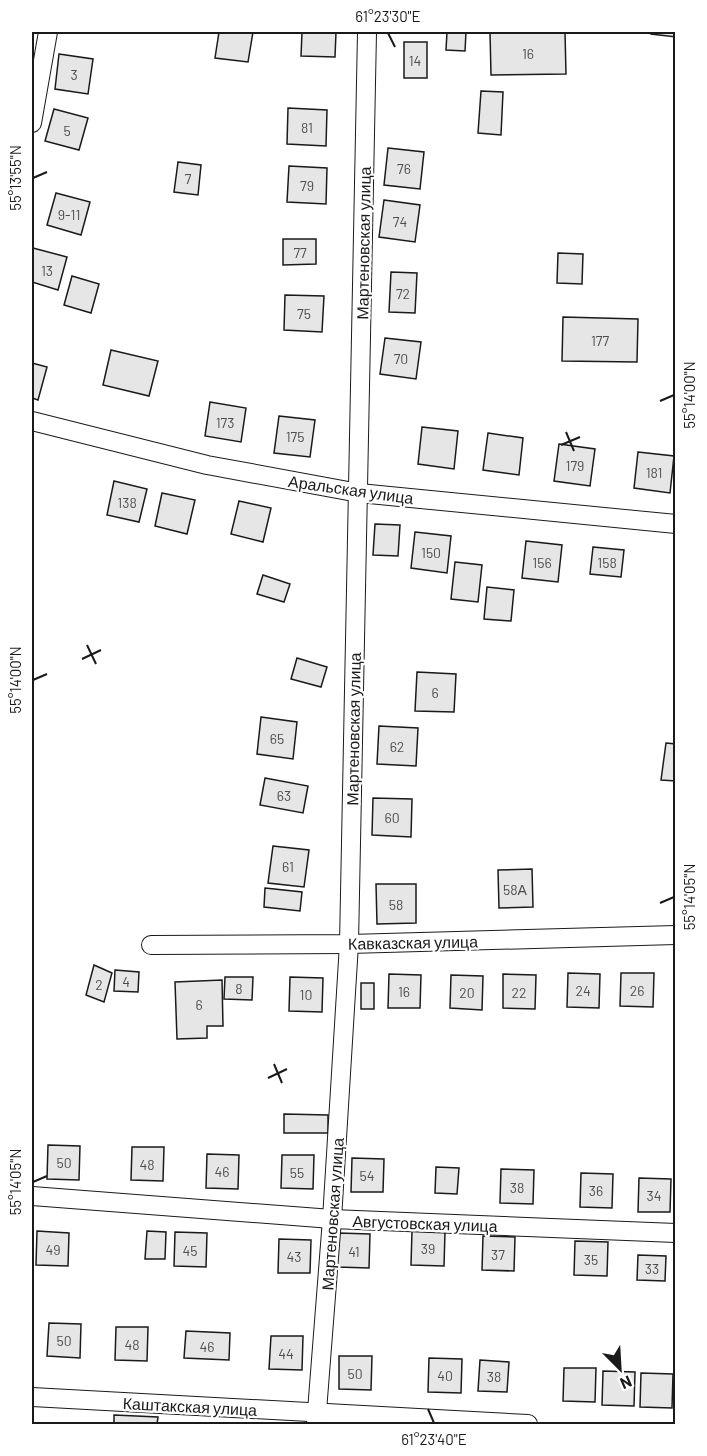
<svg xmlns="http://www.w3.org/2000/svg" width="707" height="1456" viewBox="0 0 707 1456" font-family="Barlow,sans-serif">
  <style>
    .building { fill: #e6e6e6; stroke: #1a1a1a; stroke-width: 1.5 }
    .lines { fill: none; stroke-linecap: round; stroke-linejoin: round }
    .street-casing { stroke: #1a1a1a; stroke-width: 20 }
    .street { stroke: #fff; stroke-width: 18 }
    .ticks { fill: none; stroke: #1a1a1a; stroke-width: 2 }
    .labels { text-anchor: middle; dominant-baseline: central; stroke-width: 4.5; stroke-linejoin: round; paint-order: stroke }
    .number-label { font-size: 14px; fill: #4d4d4d }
    .street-label { font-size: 16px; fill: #1a1a1a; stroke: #fff }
    .neatline { fill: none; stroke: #1a1a1a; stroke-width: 2 }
    .ticks-label { font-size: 15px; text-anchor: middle; fill: #1a1a1a }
  </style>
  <rect width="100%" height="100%" fill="#fff"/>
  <g class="building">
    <polygon points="219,32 253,32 248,62 215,58"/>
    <polygon points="302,32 336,32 335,57 301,56"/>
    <polygon points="447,32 466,32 465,51 446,50"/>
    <polygon points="490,32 565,32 566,74 491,75"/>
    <polygon points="651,32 676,32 676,37 651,34"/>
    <rect x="404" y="42" width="23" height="36"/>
    <polygon points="59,54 93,59 88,94 55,89"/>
    <polygon points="481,91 503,92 501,135 478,133"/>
    <polygon points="288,108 327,110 326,146 287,144"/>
    <polygon points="54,109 88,118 79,150 45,141"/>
    <polygon points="388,148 424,152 420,189 384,185"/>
    <polygon points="178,162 201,165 198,195 174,192"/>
    <polygon points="289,166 327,168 326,204 287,202"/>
    <polygon points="56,193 90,202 81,235 47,225"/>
    <polygon points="384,200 420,205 415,242 379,237"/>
    <polygon points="283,239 316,239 316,264 283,265"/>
    <polygon points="33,248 67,257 58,290 32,282"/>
    <polygon points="558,253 583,254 582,284 557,283"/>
    <polygon points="391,272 417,273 415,313 389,312"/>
    <polygon points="72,276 99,284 91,313 64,305"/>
    <polygon points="285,295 324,296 322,332 284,330"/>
    <polygon points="563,317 638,319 637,362 562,361"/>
    <polygon points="385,338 421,342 416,379 380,374"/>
    <polygon points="111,350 158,361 149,396 103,385"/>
    <polygon points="32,363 47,367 38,400 32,398"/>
    <polygon points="210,402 246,408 241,442 205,436"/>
    <polygon points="279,416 315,420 310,457 274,453"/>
    <polygon points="422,427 458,431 454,469 418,464"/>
    <polygon points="488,433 523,438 519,475 483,470"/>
    <polygon points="559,444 595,449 590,486 554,481"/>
    <polygon points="638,452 674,456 670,493 634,488"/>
    <polygon points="114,481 147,489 139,522 107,515"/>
    <polygon points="162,493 195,500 187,534 155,526"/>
    <polygon points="239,501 271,508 263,542 231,534"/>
    <polygon points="375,524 400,525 398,556 373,555"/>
    <polygon points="415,532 451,536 447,573 411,568"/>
    <polygon points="526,541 562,545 558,582 522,578"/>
    <polygon points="593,547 624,550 621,577 590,574"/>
    <polygon points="455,562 482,565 478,602 451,599"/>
    <polygon points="263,575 290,584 284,602 257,594"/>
    <polygon points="487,587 514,590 511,621 484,619"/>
    <polygon points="297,658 327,667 321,687 291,679"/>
    <polygon points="417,672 456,674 454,712 415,711"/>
    <polygon points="261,717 297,722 293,759 257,754"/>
    <polygon points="379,726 418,728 416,766 377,764"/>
    <polygon points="666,743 676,744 676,781 661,780"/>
    <polygon points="265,778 308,786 303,813 260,805"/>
    <polygon points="373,798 412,799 411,837 372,835"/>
    <polygon points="273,846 309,850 304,887 268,883"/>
    <polygon points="532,869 533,907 499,908 498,870"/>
    <polygon points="376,884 416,884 416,923 377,924"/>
    <polygon points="265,888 302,892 300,911 264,907"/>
    <polygon points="94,965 112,973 104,1002 86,995"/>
    <polygon points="115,970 139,972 138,992 114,991"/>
    <polygon points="568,973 600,974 599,1008 567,1007"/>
    <polygon points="621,973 654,973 653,1007 620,1006"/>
    <polygon points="389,974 421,975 420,1008 388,1008"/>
    <polygon points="503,974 536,975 535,1009 503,1008"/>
    <polygon points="451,975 483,976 482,1010 450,1008"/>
    <polygon points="225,977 253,977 252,1000 224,999"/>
    <polygon points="290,977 323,978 322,1012 289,1011"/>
    <polygon points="222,980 223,1026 207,1026 207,1038 177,1039 175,982"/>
    <rect x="361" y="983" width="13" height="26"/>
    <polygon points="284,1114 328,1115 328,1133 284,1133"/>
    <polygon points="48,1145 80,1146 79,1180 47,1179"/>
    <polygon points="132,1147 164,1147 163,1181 131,1180"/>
    <polygon points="207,1154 239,1155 238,1189 206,1188"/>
    <polygon points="282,1155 314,1155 313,1189 281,1188"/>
    <polygon points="352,1158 384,1159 383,1192 351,1192"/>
    <polygon points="436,1167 459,1168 457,1194 435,1193"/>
    <polygon points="501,1169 534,1170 533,1204 500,1203"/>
    <polygon points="581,1173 613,1174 612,1208 580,1207"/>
    <polygon points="639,1178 671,1179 670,1212 638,1212"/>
    <polygon points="37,1231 69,1233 68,1266 36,1265"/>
    <polygon points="147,1231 166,1232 165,1259 145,1259"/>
    <polygon points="412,1231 445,1232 444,1266 411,1265"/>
    <polygon points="175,1232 207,1233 206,1267 174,1266"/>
    <polygon points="338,1233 370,1234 369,1268 337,1267"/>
    <polygon points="483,1236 515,1237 514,1271 482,1270"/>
    <polygon points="279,1239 311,1240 310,1273 278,1273"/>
    <polygon points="575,1241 608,1242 607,1276 574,1275"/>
    <polygon points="638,1255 666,1256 665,1281 637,1280"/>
    <polygon points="49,1323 81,1324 80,1358 47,1356"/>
    <polygon points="116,1327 148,1327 147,1361 115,1360"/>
    <polygon points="186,1331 230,1333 229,1360 184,1358"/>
    <polygon points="271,1336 303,1336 302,1370 269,1369"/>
    <polygon points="339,1356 372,1356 371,1390 339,1389"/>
    <polygon points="429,1358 462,1359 461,1393 428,1392"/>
    <polygon points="480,1360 509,1362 507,1392 478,1391"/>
    <polygon points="564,1368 596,1368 595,1402 563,1401"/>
    <polygon points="603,1371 635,1372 634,1406 602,1405"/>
    <polygon points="641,1373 673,1374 672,1408 640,1407"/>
    <polygon points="114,1415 158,1417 157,1424 114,1424"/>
  </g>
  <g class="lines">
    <defs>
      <g id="street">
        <polyline points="32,123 48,32"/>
        <polyline points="32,421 207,465 359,493 676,524"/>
        <polyline points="151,945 349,944 676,935"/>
        <polyline points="32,1196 332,1219 676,1233"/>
        <polyline points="32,1397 528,1424"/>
        <polyline points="316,1424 332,1219 349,944 367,32"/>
      </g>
    </defs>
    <use href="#street" class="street-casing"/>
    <use href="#street" class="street"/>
  </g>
  <path class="ticks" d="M388,33l7,14M33,178l14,-6M660,401l14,-6M566,432l8,19M561,445l19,-8M87,645l9,19M82,659l19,-9M33,680l14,-6M660,903l14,-6M274,1064l8,19M268,1078l19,-9M33,1182l14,-6M428,1409l6,14"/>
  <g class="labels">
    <g class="number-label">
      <text x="528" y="53">16</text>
      <text x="415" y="60">14</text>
      <text x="74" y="74">3</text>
      <text x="307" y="127">81</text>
      <text x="67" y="130">5</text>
      <text x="404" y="168">76</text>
      <text x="188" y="178">7</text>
      <text x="307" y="185">79</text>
      <text x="69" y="214">9-11</text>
      <text x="400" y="221">74</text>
      <text x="300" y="252">77</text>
      <text x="47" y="270">13</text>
      <text x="403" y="293">72</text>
      <text x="304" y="313">75</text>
      <text x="600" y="340">177</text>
      <text x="401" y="358">70</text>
      <text x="225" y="422">173</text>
      <text x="295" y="436">175</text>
      <text x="575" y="465">179</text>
      <text x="654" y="472">181</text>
      <text x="127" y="502">138</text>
      <text x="431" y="552">150</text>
      <text x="542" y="562">156</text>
      <text x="607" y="562">158</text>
      <text x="435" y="692">6</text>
      <text x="277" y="738">65</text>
      <text x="397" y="746">62</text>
      <text x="284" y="795">63</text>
      <text x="392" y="817">60</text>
      <text x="288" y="866">61</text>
      <text x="515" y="889">58А</text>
      <text x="396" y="904">58</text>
      <text x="126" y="981">4</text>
      <text x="99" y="984">2</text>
      <text x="239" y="988">8</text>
      <text x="583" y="990">24</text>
      <text x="637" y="990">26</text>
      <text x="404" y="991">16</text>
      <text x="467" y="992">20</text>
      <text x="519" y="992">22</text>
      <text x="306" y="994">10</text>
      <text x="199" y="1004">6</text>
      <text x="64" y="1162">50</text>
      <text x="147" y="1164">48</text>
      <text x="222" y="1171">46</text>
      <text x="297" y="1172">55</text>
      <text x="367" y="1175">54</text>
      <text x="517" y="1187">38</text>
      <text x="596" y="1190">36</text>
      <text x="654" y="1195">34</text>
      <text x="428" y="1248">39</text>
      <text x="53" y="1249">49</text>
      <text x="190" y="1250">45</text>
      <text x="354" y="1251">41</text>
      <text x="498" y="1254">37</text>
      <text x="294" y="1256">43</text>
      <text x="591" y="1259">35</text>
      <text x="652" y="1268">33</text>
      <text x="64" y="1340">50</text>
      <text x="132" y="1344">48</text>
      <text x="207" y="1346">46</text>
      <text x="286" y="1353">44</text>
      <text x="355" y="1373">50</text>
      <text x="445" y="1375">40</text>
      <text x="494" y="1376">38</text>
    </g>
    <g class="street-label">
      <text transform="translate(363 243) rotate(-89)">Мартеновская улица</text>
      <text transform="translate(351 489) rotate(8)">Аральская улица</text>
      <text transform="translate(353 729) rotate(-89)">Мартеновская улица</text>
      <text transform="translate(413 942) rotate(-1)">Кавказская улица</text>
      <text transform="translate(332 1214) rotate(-86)">Мартеновская улица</text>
      <text transform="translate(425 1223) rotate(2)">Августовская улица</text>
      <text transform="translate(190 1406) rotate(3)">Каштакская улица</text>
    </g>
  </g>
  <rect width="707" height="1456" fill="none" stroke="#ffffff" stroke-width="66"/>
  <g transform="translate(620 1369) rotate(156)" stroke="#ffffff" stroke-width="4.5" paint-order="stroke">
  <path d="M0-4.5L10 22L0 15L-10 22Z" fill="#1a1a1a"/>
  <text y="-9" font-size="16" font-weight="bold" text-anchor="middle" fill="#1a1a1a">N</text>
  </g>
  <rect x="33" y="33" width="641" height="1390" class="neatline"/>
  <g class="ticks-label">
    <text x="388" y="22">61°23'30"E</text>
    <text transform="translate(16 178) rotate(-90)" y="5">55°13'55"N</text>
    <text transform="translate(690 395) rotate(-90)" y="5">55°14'00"N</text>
    <text transform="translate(16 680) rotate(-90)" y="5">55°14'00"N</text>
    <text transform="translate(690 897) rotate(-90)" y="5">55°14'05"N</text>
    <text transform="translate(16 1182) rotate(-90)" y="5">55°14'05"N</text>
    <text x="434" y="1445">61°23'40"E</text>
  </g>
</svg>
